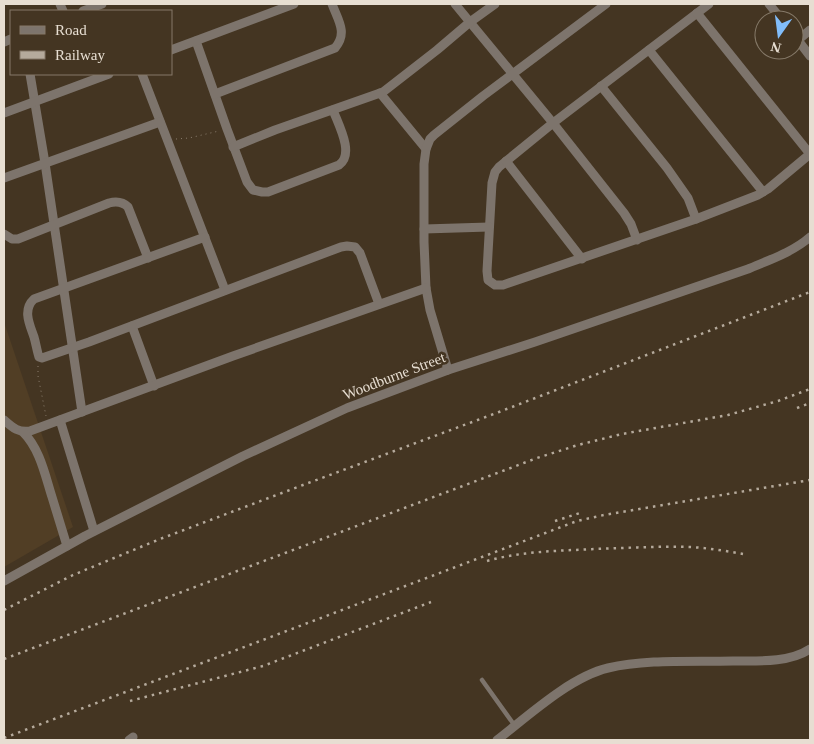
<svg xmlns="http://www.w3.org/2000/svg" width="814" height="744" viewBox="0 0 814 744" font-family="'Times New Roman',serif">
  <style>
    .built { fill: #513e25 }
    .lines { fill: none; stroke-linecap: round; stroke-linejoin: round }
    .path { stroke: #8c7f6f; stroke-width: 1; stroke-dasharray: 1 4; stroke-linecap: butt }
    .service { stroke: #7d746c; stroke-width: 4.5 }
    .minor { stroke: #7d746c; stroke-width: 9 }
    .rail { stroke: #b5aa9c; stroke-width: 2.5; stroke-dasharray: 2.5 5; stroke-linecap: butt }
    .labels { text-anchor: middle; dominant-baseline: central; stroke-width: 5; stroke-linejoin: round; paint-order: stroke }
    .street-label { font-size: 15px; fill: #e7ded2; stroke: #443522 }
  </style>
  <rect width="100%" height="100%" fill="#443522"/>
  <polygon class="built" points="4,322 73,527 4,567"/>
  <g class="lines">
    <g class="path">
      <polyline points="176,139 189,138 219,131"/>
      <polyline points="38,366 38,376 46,416"/>
    </g>
    <polyline class="service" points="482,680 515,726"/>
    <g class="minor">
      <polyline points="60,4 63,11"/>
      <polyline points="455,4 553,123 624,213 631,224 637,240"/>
      <polyline points="709,4 553,123 499,167 495,172 492,183 487,271 488,280 495,285 503,285 696,219 758,195 768,189 810,154"/>
      <polyline points="769,4 782,20"/>
      <polyline points="83,11 102,4"/>
      <polyline points="697,13 810,154"/>
      <polyline points="794,35 810,56"/>
      <polyline points="798,40 810,30"/>
      <path d="M196,41l31,88 20,53 6,8 9,2h6l71,-27c16,-11 -1,-41 -6,-55"/>
      <polyline points="4,42 11,39"/>
      <polyline points="171,50 294,4"/>
      <polyline points="649,50 763,192"/>
      <polyline points="30,74 45,163 82,412"/>
      <polyline points="142,74 225,290"/>
      <polyline points="601,86 667,168 688,198 696,219"/>
      <polyline points="380,93 426,149"/>
      <path d="M215,94l120,-46c13,-15 3,-28 -3,-44"/>
      <polyline points="4,113 109,74"/>
      <polyline points="233,147 275,130 383,92 437,50 470,22 495,4"/>
      <polyline points="506,161 582,259"/>
      <polyline points="4,178 160,122"/>
      <polyline points="424,229 489,227"/>
      <path d="M4,234l8,5h6l91,-36c7,-2 14,-1 19,4l20,51"/>
      <path d="M205,237l-171,62c-12,11 -4,26 0,38 2,7 3,14 5,20l3,1 47,-16 252,-95 6,-1 8,1 5,6 19,51"/>
      <polyline points="132,326 154,386"/>
      <polyline points="448,370 430,310 426,288 424,242 424,164 426,149 430,139 434,135 483,96 606,4"/>
      <path d="M4,420c8,7 14,13 26,11l203,-75 193,-68"/>
      <polyline points="60,420 94,531"/>
      <path d="M23,432c17,17 22,43 29,65 5,16 10,33 15,49"/>
      <path d="M4,581l81,-45 158,-80 104,-48 101,-38 87,-28 213,-73c21,-9 45,-17 62,-32"/>
      <polyline points="129,740 133,737"/>
      <path d="M497,740c31,-24 73,-63 111,-72 38,-9 85,-6 125,-7 24,0 56,2 77,-12"/>
    </g>
    <g class="rail">
      <polyline points="797,408 810,403"/>
      <polyline points="555,521 580,513"/>
      <path d="M487,561c35,-10 71,-10 107,-12 32,-1 64,-3 96,-2 18,1 36,4 53,7"/>
      <polyline points="4,610 73,575 160,539 303,485 499,412 810,292"/>
      <polyline points="4,659 537,458 578,445 622,434 728,415 778,401 810,389"/>
      <polyline points="130,701 263,666 431,602"/>
      <polyline points="4,738 577,521 604,515 810,480"/>
    </g>
  </g>
  <g class="labels">
    <g class="street-label">
      <text transform="translate(394 376) rotate(-21)">Woodburne Street</text>
    </g>
  </g>
  <rect width="814" height="744" fill="none" stroke="#e7ded2" stroke-width="10"/>
  <rect x="10" y="10" width="162" height="65" fill="#443522" stroke="#857968"/>
  <rect x="20" y="26" width="25" height="8" fill="#7d746c" stroke="#857968"/>
  <text x="55" y="35" font-size="15" fill="#e7ded2">Road</text>
  <rect x="20" y="51" width="25" height="8" fill="#b5aa9c" stroke="#857968"/>
  <text x="55" y="60" font-size="15" fill="#e7ded2">Railway</text>
  <g transform="translate(779 35) rotate(194)"><circle r="24" fill="#443522" stroke="#857968"/>
  <path d="M0-4L9 19L0 12L-9 19Z" fill="#81bdfa"/>
  <text y="-8" font-size="14" font-weight="bold" text-anchor="middle" fill="#e7ded2">N</text>
  </g>
</svg>
